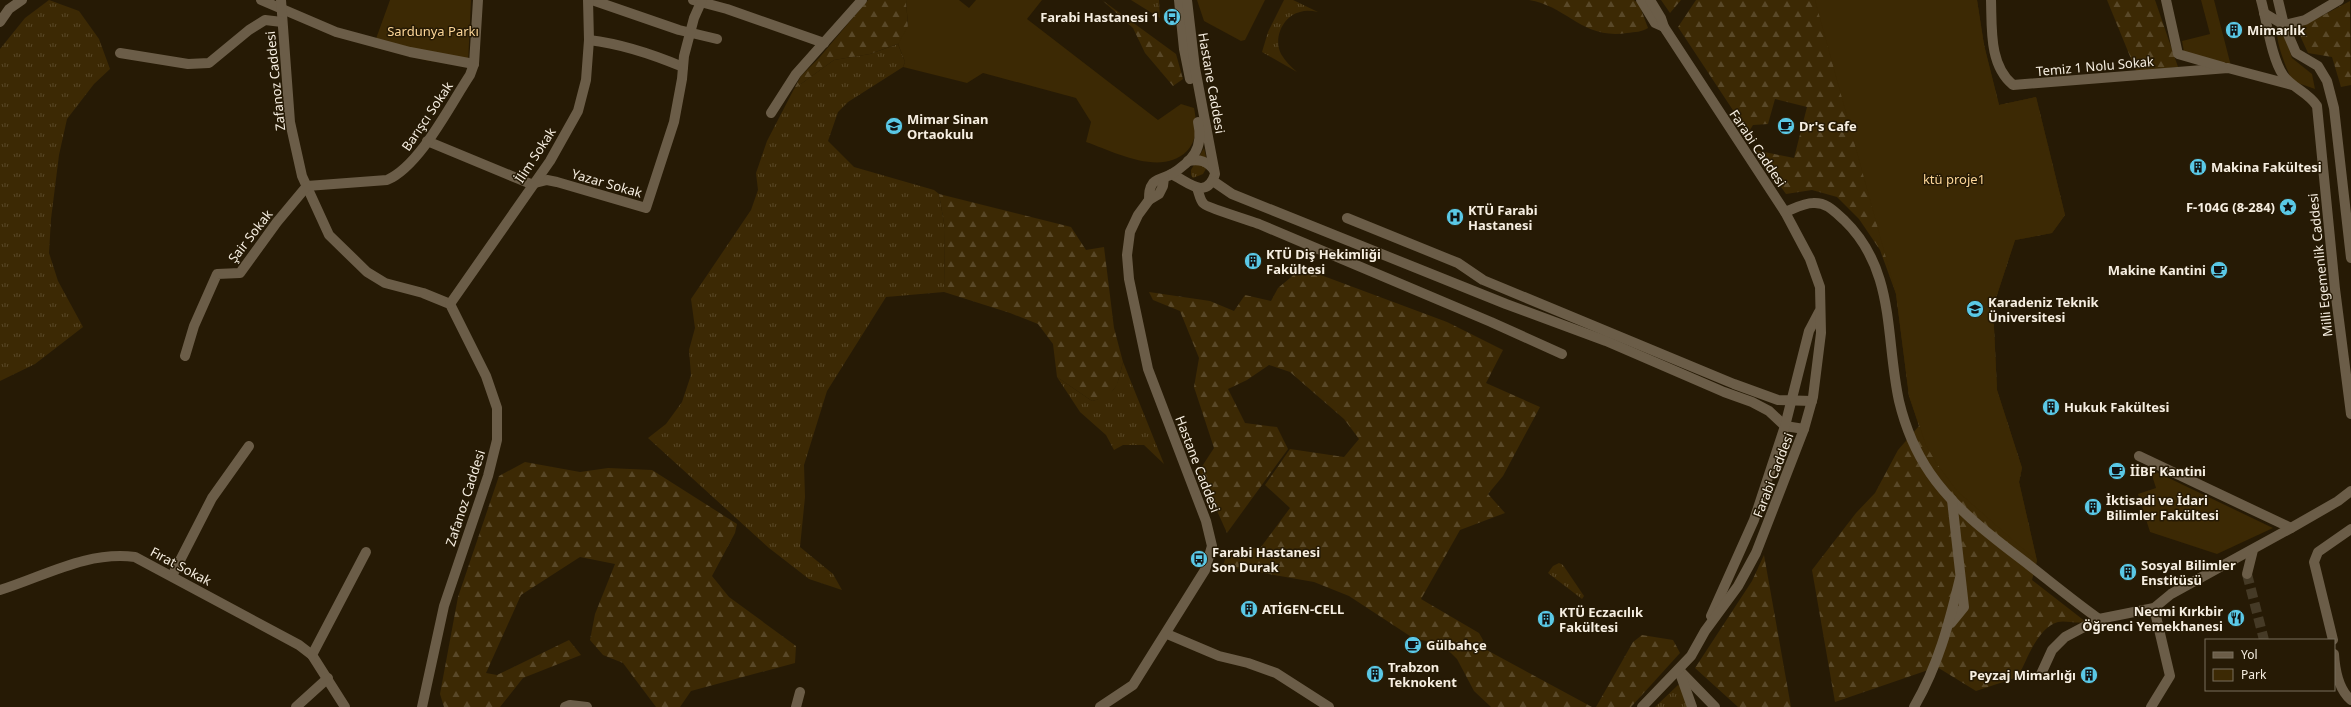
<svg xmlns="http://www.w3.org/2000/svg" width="2351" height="707" viewBox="0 0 2351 707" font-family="'Noto Sans',sans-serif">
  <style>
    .grass { fill: url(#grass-tufts) }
    .forest { fill: url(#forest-firs) }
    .green { fill: #3c2904 }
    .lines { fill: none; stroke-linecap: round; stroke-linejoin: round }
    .minor-tunnel { stroke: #453a26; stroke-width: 10; stroke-dasharray: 10 5; stroke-linecap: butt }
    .minor { stroke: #6b5d48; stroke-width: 10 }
    .labels { text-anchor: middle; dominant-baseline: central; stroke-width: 3; stroke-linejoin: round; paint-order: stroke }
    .poi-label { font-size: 13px; font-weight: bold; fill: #f6eee1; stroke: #261a05; text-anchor: start }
    .park-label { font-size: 13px; fill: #fcd698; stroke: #261a05 }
    .street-label { font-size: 13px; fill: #f6eee1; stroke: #261a05 }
  </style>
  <defs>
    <pattern id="grass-tufts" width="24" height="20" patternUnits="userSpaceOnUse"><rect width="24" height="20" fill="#3c2904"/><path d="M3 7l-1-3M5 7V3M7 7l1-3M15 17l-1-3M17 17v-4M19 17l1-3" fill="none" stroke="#594828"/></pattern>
    <pattern id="forest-firs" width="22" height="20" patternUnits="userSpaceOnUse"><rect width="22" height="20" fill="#3c2904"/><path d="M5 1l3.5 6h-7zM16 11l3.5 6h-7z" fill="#594828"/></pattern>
  </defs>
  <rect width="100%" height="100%" fill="#261a05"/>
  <g class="grass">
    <polygon points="49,0 79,11 99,39 110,69 94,84 67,119 59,155 51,219 49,253 58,281 83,327 35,364 0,381 0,49 25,18"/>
    <polygon points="1131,0 1159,0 1160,18"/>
    <path d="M1284,0h9l25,12c-6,-1 -12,-2 -18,0 -17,4 -27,26 -19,42 4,7 10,13 16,18l-35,-20 6,-20z"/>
    <polygon points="898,44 905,62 903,67 848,102 838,112 828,141 854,167 934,190 939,194 945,229 944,292 886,297 827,391 804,465 805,497 800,547 833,574 842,590 809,579 769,548 648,438 666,424 682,402 691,375 689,350 695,328 691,299 751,210 758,190 756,173 767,141 794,89 834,60 870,54"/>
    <polygon points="1204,148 1208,165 1203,174 1193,178 1191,175 1191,170"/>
    <path d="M1123,362l41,102 -20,-19h-21l-9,5 -8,-15 -26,-23 -23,-35 35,24c26,-7 25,-16 31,-39z"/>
    <polygon points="1559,563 1563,565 1584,596 1582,599 1548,573 1553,566"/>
    <polygon points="1678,685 1681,686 1688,707 1655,707"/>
  </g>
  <g class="forest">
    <polygon points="868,0 906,0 908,27 900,43 870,54 834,60 794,89 801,76 819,58"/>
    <polygon points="1102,0 1176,54 1183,79 1173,86 1145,53 1133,28"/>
    <path d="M1529,0h105l5,4 9,24c-6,4 -13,4 -21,5 -44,7 -60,-27 -98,-33z"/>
    <polygon points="1661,0 1681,0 1670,13"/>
    <path d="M1696,0h281l7,45 15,60 37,-8 29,118 -13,18 -37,7 -22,67 4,83 25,78 -3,14 18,79 -5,19 54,42c-10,2 -21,-2 -28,0 -21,6 -31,38 -40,55l-42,14 -39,-24 -102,35 -23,-132 44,-57 19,-20 23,-43 21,-24 -10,-30 -13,-102 -16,-44 -21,-31 -22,-22 -25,-7 -26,4 -31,-44 39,8 13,-51 -32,-8 -7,25 -15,1 -5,8 -70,-106z"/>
    <polygon points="2107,0 2155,0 2178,67 2136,71"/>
    <polygon points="2350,1 2351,85 2341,87 2332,57 2308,53 2297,29"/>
    <polygon points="939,194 1071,227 1086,250 1104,247 1114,328 1123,362 1117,385 1108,397 1092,401 1057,377 1053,344 1038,324 1010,313 944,292 945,229"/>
    <polygon points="1302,268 1447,322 1503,350 1486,383 1540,407 1503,476 1488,494 1505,513 1460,530 1421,599 1479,633 1483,640 1483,648 1592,707 1491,707 1474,691 1457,659 1451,653 1439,644 1413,638 1349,596 1314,582 1223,566 1227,553 1261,547 1290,508 1265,485 1290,449 1344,457 1359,439 1344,419 1290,372 1269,365 1247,380 1228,389 1245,423 1277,427 1288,449 1227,533 1199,471 1214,448 1194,387 1199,358 1180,311 1153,300 1149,292 1210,301 1234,311 1245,295 1271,301 1278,288"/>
    <polygon points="525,462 580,472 608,468 652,470 737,524 735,533 712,576 729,597 796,646 795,663 691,691 680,707 656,707 623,663 603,655 590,640 595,614 615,564 580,557 521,595 486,673 497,675 569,640 581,655 523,678 500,707 444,707 440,694 458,597 499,476"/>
    <polygon points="1764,555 1791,707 1738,707 1695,668 1752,581"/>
    <polygon points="1642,635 1673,640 1680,653 1631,707 1596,707 1633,642"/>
  </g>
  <g class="green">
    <polygon points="390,0 471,0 468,64 429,61 373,47"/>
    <path d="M906,0h53l10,8 7,-8h66l-15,19 131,101 23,-16 13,4c3,15 4,31 -7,43 -26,26 -72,1 -101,-9l5,-20 -15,-24 -93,-25 -16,10 -64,-16 2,-5 -7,-18 10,-18z"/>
    <polygon points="1197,0 1265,0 1245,40 1241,41 1204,21"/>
    <polygon points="1815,0 1977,0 1984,45 1999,105 2036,97 2065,215 2052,233 2015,240 1993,307 1997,390 2022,468 2019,482 2037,561 1957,491 1937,464 1926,445 1909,396 1896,294"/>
    <polygon points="2201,0 2214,0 2231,66 2184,52 2182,41 2210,34"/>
    <path d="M2278,26h4l10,32 20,16 3,15 -23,-8c-5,-12 -19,-43 -14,-55z"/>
    <polygon points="2150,469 2273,528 2217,554 2150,532 2138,494 2156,488"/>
  </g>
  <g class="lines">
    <polyline class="minor-tunnel" points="2247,574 2264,640"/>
    <g class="minor">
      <polyline points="261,0 336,32 410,52 474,64"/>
      <polyline points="281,0 290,122 302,176 329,235 367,272 385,283 423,293 450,304 486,376 497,408 497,440 488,476 444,606 422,707"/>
      <polyline points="592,0 679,30 717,39"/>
      <polyline points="693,0 727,9 824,43"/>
      <polyline points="1179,0 1184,49 1190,79"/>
      <polyline points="1641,0 1655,23 1664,27"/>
      <path d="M1991,0c1,29 -2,65 22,85l215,-17 64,17"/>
      <polyline points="2166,0 2178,54 2223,67"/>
      <path d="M2261,0c6,21 10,57 22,75 9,13 25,17 34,31l18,183 16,125"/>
      <polyline points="2278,0 2284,25 2296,53 2318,66 2327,81 2334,108 2351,258"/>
      <polyline points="2264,13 2284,25 2305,20 2339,0"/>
      <polyline points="0,22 9,9 22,0"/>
      <path d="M589,40c34,4 63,14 94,27"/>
      <polyline points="120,53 188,64 209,63 249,30 265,20 282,22"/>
      <polyline points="771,113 796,74 862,0"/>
      <polyline points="427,141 531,184 547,180 557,182 646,208 674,122 682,79 684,56 694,18 702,0"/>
      <path d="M1188,161c12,-2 19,0 26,9"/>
      <path d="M1171,174c15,6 35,28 44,0l-20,-106 -8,-68"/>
      <polyline points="1213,181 1232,194 1506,304 1606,341 1724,392 1752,402 1769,411 1785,426 1804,429"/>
      <path d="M1197,188c2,5 3,12 6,15 2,4 48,18 56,21l232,98 71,32"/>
      <path d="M1149,200c0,-6 0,-12 4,-17 4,-4 12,-6 17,-8 23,-14 34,-27 28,-53"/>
      <path d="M1785,212c8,-3 19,-9 28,-9 14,-1 22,9 31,17 52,50 41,117 55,181 6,25 16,50 31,72 25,37 64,65 99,92 23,18 46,37 70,54"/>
      <polyline points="1347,218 1458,263 1483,280 1734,384 1778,400 1812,401"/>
      <polyline points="450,304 550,161 578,111 586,80 589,40 588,0"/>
      <path d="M185,356l9,-30 23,-52 23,-1 37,-51 30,-36 80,-6c33,-14 63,-75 83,-105l4,-11 4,-64"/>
      <polyline points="2139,456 2291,528"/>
      <polyline points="2247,574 2253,550"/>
      <polyline points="172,576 212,498 249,446"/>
      <path d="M0,590c45,-14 86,-39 135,-33l164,88 13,10 33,52"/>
      <polyline points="1711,616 1754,520 1785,426 1809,331 1819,312"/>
      <polyline points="1951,623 1964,607 1952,500"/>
      <polyline points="1167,634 1219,656 1248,663 1276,673 1329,707"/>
      <polyline points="2333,640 2314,562 2318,552 2351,529"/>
      <path d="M2334,654c1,16 4,35 17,46"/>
      <polyline points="312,655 366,552"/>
      <polyline points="1679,670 1715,707"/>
      <polyline points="2041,674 2052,650 2065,637 2099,619 2154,608 2171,594 2291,528 2338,501 2351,491"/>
      <polyline points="1681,676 1692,707"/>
      <polyline points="296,707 328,678"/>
      <polyline points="565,707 570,705 587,707"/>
      <polyline points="796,707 800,692"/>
      <polyline points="1100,707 1133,685 1205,570 1212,546 1206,521 1148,369 1129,279 1127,255 1130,232 1138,215 1149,200 1159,194 1163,186 1164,178"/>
      <polyline points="1642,707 1691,656 1705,631 1738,586 1756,553 1804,429 1813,397 1821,333 1820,287 1810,259 1785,212 1664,27 1661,18 1650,0"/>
      <path d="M1914,707c24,-41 35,-83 46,-129"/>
      <polyline points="2151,707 2170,676 2154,608"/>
    </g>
  </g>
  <defs>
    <symbol id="bus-disc" viewBox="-11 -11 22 22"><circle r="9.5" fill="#5ac8e6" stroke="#261a05"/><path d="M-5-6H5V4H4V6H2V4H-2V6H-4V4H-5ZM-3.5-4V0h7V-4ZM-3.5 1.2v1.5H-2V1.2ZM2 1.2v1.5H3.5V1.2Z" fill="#111"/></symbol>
    <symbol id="building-disc" viewBox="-11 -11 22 22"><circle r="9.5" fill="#5ac8e6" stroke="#261a05"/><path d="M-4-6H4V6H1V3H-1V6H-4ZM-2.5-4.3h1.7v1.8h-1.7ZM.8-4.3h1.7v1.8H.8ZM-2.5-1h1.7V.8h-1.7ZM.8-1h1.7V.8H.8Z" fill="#111"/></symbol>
    <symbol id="school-disc" viewBox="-11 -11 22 22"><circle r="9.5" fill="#5ac8e6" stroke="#261a05"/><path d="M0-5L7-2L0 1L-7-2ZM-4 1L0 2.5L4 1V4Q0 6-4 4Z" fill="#111"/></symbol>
    <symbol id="cafe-disc" viewBox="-11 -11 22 22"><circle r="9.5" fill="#5ac8e6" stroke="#261a05"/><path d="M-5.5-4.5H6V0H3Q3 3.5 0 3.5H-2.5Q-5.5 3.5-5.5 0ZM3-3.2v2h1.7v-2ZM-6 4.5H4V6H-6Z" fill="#111"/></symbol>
    <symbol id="sight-disc" viewBox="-11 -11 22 22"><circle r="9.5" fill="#5ac8e6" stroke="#261a05"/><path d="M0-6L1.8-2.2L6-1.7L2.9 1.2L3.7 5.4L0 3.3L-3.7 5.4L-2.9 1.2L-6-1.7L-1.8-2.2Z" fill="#111"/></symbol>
    <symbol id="hospital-disc" viewBox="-11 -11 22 22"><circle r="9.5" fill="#5ac8e6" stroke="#261a05"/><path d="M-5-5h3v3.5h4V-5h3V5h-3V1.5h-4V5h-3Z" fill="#111"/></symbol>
    <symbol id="university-disc" viewBox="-11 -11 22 22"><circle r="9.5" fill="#5ac8e6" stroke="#261a05"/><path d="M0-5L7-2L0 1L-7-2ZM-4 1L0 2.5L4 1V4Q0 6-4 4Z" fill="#111"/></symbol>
    <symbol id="restaurant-disc" viewBox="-11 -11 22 22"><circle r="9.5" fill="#5ac8e6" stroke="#261a05"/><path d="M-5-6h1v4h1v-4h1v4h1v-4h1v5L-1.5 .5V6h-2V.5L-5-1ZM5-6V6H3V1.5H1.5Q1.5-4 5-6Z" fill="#111"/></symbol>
  </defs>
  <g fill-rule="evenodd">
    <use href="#bus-disc" x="1162" y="7" width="20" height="20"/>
    <use href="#building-disc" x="2224" y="20" width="20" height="20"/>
    <use href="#school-disc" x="884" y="116" width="20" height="20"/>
    <use href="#cafe-disc" x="1776" y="116" width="20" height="20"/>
    <use href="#building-disc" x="2188" y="157" width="20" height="20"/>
    <use href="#sight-disc" x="2278" y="197" width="20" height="20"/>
    <use href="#hospital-disc" x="1445" y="207" width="20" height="20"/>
    <use href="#building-disc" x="1243" y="251" width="20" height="20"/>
    <use href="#cafe-disc" x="2209" y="260" width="20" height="20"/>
    <use href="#university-disc" x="1965" y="299" width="20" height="20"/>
    <use href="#building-disc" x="2041" y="397" width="20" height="20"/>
    <use href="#cafe-disc" x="2107" y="461" width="20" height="20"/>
    <use href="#building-disc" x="2083" y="497" width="20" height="20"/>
    <use href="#bus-disc" x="1189" y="549" width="20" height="20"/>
    <use href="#building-disc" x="2118" y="562" width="20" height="20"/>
    <use href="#building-disc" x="1239" y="599" width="20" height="20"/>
    <use href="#restaurant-disc" x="2226" y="608" width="20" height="20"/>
    <use href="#building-disc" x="1536" y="609" width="20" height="20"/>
    <use href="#cafe-disc" x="1403" y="635" width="20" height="20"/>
    <use href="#building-disc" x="1365" y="664" width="20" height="20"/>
    <use href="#building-disc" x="2079" y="665" width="20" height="20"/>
  </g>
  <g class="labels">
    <g class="poi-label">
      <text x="1159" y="17" text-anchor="end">Farabi Hastanesi 1</text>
      <text x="2247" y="30">Mimarlık</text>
      <text x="907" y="119">Mimar Sinan<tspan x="907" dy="15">Ortaokulu</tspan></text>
      <text x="1799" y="126">Dr's Cafe</text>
      <text x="2211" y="167">Makina Fakültesi</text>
      <text x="2275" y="207" text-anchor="end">F-104G (8-284)</text>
      <text x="1468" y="210">KTÜ Farabi<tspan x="1468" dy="15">Hastanesi</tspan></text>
      <text x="1266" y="254">KTÜ Diş Hekimliği<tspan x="1266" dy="15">Fakültesi</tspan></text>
      <text x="2206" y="270" text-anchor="end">Makine Kantini</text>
      <text x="1988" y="302">Karadeniz Teknik<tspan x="1988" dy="15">Üniversitesi</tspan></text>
      <text x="2064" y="407">Hukuk Fakültesi</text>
      <text x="2130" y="471">İİBF Kantini</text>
      <text x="2106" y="500">İktisadi ve İdari<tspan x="2106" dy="15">Bilimler Fakültesi</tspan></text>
      <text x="1212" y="552">Farabi Hastanesi<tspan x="1212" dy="15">Son Durak</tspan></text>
      <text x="2141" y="565">Sosyal Bilimler<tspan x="2141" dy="15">Enstitüsü</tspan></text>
      <text x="1262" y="609">ATİGEN-CELL</text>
      <text x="2223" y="611" text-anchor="end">Necmi Kırkbir<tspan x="2223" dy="15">Öğrenci Yemekhanesi</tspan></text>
      <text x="1559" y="612">KTÜ Eczacılık<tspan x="1559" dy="15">Fakültesi</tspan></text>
      <text x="1426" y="645">Gülbahçe</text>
      <text x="1388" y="667">Trabzon<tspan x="1388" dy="15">Teknokent</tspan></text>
      <text x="2076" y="675" text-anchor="end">Peyzaj Mimarlığı</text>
    </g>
    <g class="park-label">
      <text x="433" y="31">Sardunya Parkı</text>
      <text x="1954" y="179">ktü proje1</text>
    </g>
    <g class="street-label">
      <text transform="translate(2095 66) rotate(-5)">Temiz 1 Nolu Sokak</text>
      <text transform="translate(275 81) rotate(-96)">Zafanoz Caddesi</text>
      <text transform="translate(1212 83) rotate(80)">Hastane Caddesi</text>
      <text transform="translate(427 116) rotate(-56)">Barışcı Sokak</text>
      <text transform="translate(1758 148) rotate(56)">Farabi Caddesi</text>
      <text transform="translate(535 155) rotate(-57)">İlim Sokak</text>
      <text transform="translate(607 183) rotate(16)">Yazar Sokak</text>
      <text transform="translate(250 236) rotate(-52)">Şair Sokak</text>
      <text transform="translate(2320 265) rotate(-96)">Milli Egemenlik Caddesi</text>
      <text transform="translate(1198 464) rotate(69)">Hastane Caddesi</text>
      <text transform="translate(1773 475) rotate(-69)">Farabi Caddesi</text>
      <text transform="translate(465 498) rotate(-72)">Zafanoz Caddesi</text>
      <text transform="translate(181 566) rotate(28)">Fırat Sokak</text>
    </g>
  </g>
  <rect x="2205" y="639" width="130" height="52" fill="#261a05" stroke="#796f5d"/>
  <rect x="2213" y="652" width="20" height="6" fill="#6b5d48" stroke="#796f5d"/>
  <text x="2241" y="659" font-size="12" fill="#f6eee1">Yol</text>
  <rect x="2213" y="669" width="20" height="12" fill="#3c2904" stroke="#796f5d"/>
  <text x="2241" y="679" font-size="12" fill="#f6eee1">Park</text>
</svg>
